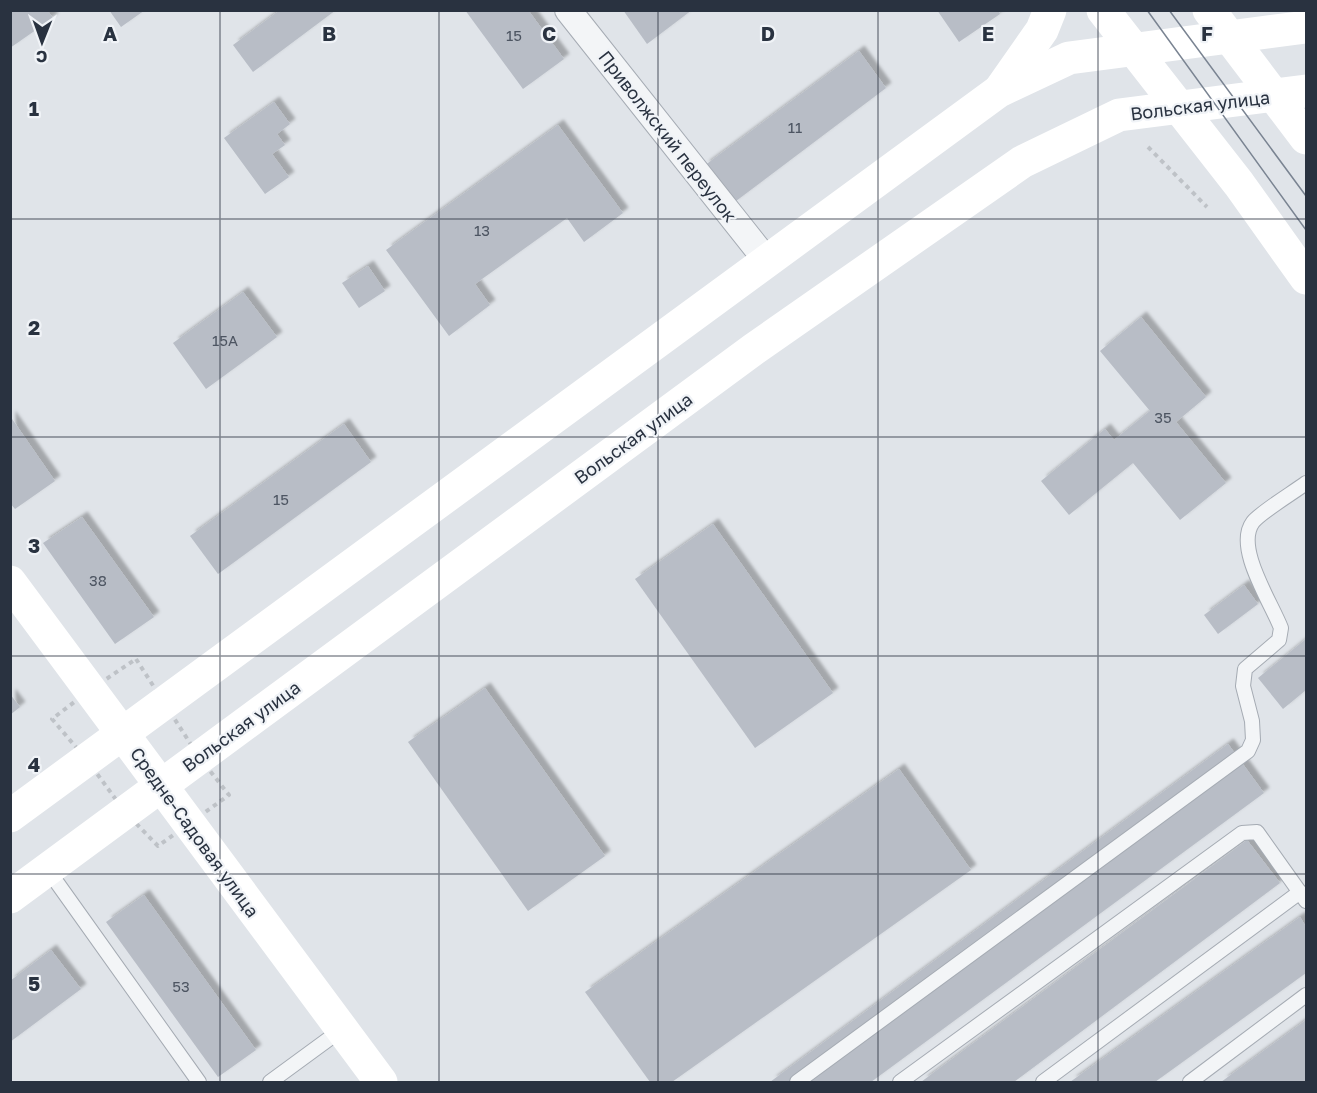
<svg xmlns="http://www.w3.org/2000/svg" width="1317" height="1093" viewBox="0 0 1317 1093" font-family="'Golos Text',sans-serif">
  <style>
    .building { fill: #b8bdc6; filter: url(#shadow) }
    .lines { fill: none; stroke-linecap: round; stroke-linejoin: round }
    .lane-casing { stroke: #a5abb3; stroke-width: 16 }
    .street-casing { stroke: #a5abb3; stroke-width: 28 }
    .path { stroke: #bec2c7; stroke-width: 4; stroke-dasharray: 4.5 4.5; stroke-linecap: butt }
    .lane { stroke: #f3f5f7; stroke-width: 14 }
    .street { stroke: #f3f5f7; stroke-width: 26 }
    .secondary { stroke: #fff; stroke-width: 33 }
    .tram { stroke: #7a8492; stroke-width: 1.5 }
    .grid { fill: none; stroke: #293240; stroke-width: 1.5; stroke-opacity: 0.55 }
    .labels { text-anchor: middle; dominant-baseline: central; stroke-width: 4.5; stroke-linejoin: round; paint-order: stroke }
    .number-label { font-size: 15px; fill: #4d5562 }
    .street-label { font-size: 18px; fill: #293240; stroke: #f0f3f7 }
    .grid-label { font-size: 20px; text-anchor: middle; font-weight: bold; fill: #293240; stroke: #f0f3f7; stroke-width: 4.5; stroke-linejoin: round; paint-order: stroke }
  </style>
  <defs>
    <filter id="shadow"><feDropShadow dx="5.5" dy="-5.5" stdDeviation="1.5" flood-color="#0004"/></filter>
  </defs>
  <rect width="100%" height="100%" fill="#e0e4e9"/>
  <g class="building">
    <polygon points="10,10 47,10 53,18 10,48"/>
    <polygon points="109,10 145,10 121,27"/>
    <polygon points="280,10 336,10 253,72 233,45"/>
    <polygon points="465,10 528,10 564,59 523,89"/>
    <polygon points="623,10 692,10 647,44"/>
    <polygon points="937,10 998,10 1000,14 959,42"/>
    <polygon points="859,51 886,88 732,204 704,166"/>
    <polygon points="274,102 290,124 277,134 285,145 272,154 289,177 265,194 224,138"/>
    <polygon points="558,125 623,213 584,242 567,218 475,284 490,305 449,336 386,250"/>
    <polygon points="368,266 385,291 359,308 342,283"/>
    <polygon points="243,292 277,337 206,389 173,343"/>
    <polygon points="1141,317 1206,397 1176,422 1226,483 1180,520 1133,463 1069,515 1041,481 1105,429 1114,440 1150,411 1100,351"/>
    <polygon points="10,416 55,481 15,509 10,503"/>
    <polygon points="344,424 371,462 218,574 190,536"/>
    <polygon points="82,517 154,617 115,644 43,543"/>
    <polygon points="713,524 833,693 755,748 635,579"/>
    <polygon points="1244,585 1258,604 1218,634 1204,615"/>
    <polygon points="1306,639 1306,690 1283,709 1258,678"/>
    <polygon points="485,688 605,856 528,911 408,742"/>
    <polygon points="10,694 20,707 10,715"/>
    <polygon points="1228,744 1264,793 871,1082 770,1082"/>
    <polygon points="899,769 971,870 672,1082 650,1082 585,992"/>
    <polygon points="1247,840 1280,883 1014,1082 921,1082"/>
    <polygon points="144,895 256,1050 218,1077 106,922"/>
    <polygon points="1300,917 1306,927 1306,973 1155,1082 1070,1082"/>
    <polygon points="51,950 81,989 10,1042 10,981"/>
    <polygon points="1306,1020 1306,1082 1221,1082"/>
  </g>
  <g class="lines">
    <defs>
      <g id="lane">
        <polyline points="48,870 199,1082"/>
        <polyline points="270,1082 341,1030"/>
        <path d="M797,1082l451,-331 5,-11 -1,-19 -9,-35 2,-17 34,-29 2,-12c-10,-26 -47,-81 -28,-106 8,-10 41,-30 53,-39"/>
        <polyline points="900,1082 1242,833 1257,832 1306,901"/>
        <polyline points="1043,1082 1300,892"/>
        <polyline points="1190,1082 1306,995"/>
      </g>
      <polyline id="street" points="568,10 767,261"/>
    </defs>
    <use href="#lane" class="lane-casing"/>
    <use href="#street" class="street-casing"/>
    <g class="path">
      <polyline points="1148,147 1207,207"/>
      <polygon points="136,659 199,757 229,795 158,846 125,812 87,760 52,719 90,690"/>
    </g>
    <use href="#lane" class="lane"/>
    <use href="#street" class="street"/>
    <g class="secondary">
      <polyline points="1103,10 1239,184 1306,278"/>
      <polyline points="1209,10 1306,138"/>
      <polyline points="1000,90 1042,30 1050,10"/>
      <polyline points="10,582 381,1082"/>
      <polyline points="10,816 999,91 1069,58 1306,27"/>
      <polyline points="10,897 754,349 1022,162 1119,115 1306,91"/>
    </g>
    <g class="tram">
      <polyline points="1147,10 1306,230"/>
      <polyline points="1169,10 1306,196"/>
    </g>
  </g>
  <path class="grid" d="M220,10v1072M439,10v1072M658,10v1072M878,10v1072M1098,10v1072M10,219h1296M10,437h1296M10,656h1296M10,874h1296"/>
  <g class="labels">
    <g class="number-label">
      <text x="514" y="35">15</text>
      <text x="795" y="127">11</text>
      <text x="482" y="230">13</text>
      <text x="225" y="340">15А</text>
      <text x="1163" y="417">35</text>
      <text x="281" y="499">15</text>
      <text x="98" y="580">38</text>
      <text x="181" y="986">53</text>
    </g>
    <g class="street-label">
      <text transform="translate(1200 105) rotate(-7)">Вольская улица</text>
      <text transform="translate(668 136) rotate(52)">Приволжский переулок</text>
      <text transform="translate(633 438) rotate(-36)">Вольская улица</text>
      <text transform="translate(241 726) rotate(-36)">Вольская улица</text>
      <text transform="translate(195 832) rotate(54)">Средне-Садовая улица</text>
    </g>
  </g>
  <g class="grid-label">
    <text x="110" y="41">A</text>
    <text x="329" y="41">B</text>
    <text x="549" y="41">C</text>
    <text x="768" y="41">D</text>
    <text x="988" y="41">E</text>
    <text x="1207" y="41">F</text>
    <text x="34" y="116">1</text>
    <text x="34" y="335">2</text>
    <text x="34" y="553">3</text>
    <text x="34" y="772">4</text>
    <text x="34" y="991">5</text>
  </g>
  <rect width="1317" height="1093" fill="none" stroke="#293240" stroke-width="24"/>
  <g transform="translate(42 42) rotate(181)" stroke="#f0f3f7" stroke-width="4.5" paint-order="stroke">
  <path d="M0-4.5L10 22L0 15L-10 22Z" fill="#293240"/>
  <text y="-9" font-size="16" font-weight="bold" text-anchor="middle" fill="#293240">С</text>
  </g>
</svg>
